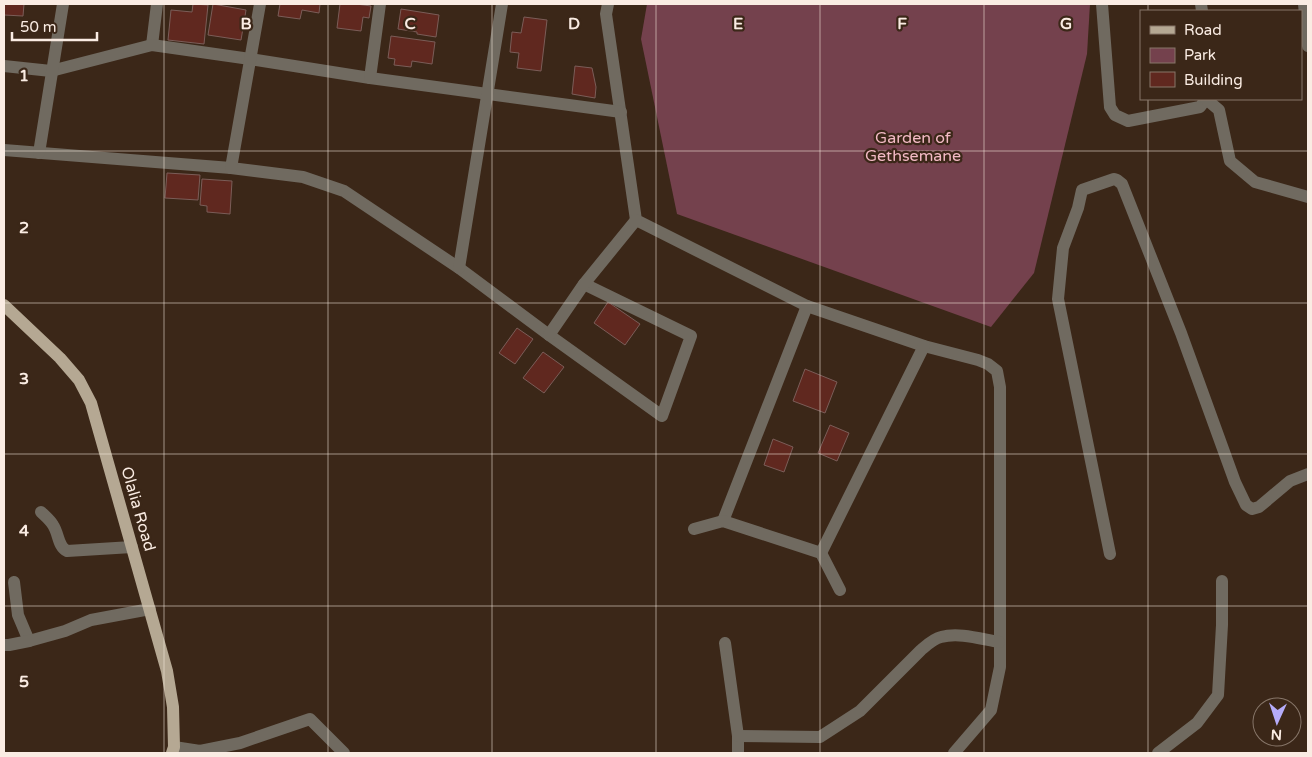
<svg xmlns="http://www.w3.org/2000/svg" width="1312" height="757" viewBox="0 0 1312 757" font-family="'Varela Round',sans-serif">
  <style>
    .green { fill: #74414d }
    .building { fill: #60281f; stroke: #7b5d58 }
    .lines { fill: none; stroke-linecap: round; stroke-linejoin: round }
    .minor { stroke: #706a60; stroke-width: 12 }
    .major { stroke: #b5a893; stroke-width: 12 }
    .grid { fill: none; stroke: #faece3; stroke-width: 1; stroke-opacity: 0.55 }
    .labels { text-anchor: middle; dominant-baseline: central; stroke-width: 4.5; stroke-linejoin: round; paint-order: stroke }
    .park-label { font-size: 16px; fill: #f3bac5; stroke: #3b2718 }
    .street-label { font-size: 16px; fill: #faece3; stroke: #3b2718 }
    .grid-label { font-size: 16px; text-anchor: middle; font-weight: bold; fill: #faece3; stroke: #3b2718; stroke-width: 4.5; stroke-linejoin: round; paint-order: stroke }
  </style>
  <rect width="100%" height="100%" fill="#3b2718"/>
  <polygon class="green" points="647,4 1090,4 1087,54 1034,273 991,327 677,214 641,39"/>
  <g class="building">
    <polygon points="4,4 24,4 23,16 4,15"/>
    <polygon points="193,4 208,5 204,44 168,40 171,10 192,12"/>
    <polygon points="213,4 246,10 241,40 208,35"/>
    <polygon points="280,4 320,4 319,13 302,10 300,19 278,16"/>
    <polygon points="340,4 356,4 371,6 369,18 363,17 361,31 337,28"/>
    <polygon points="401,9 439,15 436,37 417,34 417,32 398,29"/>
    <polygon points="524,17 547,20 541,71 517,68 519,53 510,52 512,32 521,33"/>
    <polygon points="391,36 435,42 432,64 412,61 411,67 394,65 395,59 388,58"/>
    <polygon points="575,66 592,68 596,87 595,98 572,94"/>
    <polygon points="167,173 200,175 198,200 165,198"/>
    <polygon points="202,179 232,181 230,214 207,212 207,206 200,205"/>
    <polygon points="608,302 640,324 625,345 594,323"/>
    <polygon points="517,328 533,339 515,364 499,353"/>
    <polygon points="543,352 564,367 544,393 523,378"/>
    <polygon points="805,369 837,382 825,413 793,401"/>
    <polygon points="830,425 849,433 837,461 818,453"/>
    <polygon points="773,439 793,447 784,472 764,465"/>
  </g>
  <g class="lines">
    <g class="minor">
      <polyline points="608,4 606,14 636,220 807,306 924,346 978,360 988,364 997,371 1000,387 1000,667 991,710 954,753"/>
      <polyline points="1102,4 1110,107 1115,115 1128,121 1200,107 1206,99"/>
      <polyline points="1201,4 1202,11"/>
      <polyline points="1304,4 1308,46"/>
      <polyline points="152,45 157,4"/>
      <polyline points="4,66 51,71 152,45 250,59 370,78 621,112"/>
      <polyline points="370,78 380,4"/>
      <polyline points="1206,99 1219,110 1230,161 1255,182 1308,197"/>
      <polyline points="4,150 231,168 303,177 344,191 459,268 549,335 662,416 691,336 584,284"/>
      <polyline points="39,153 63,4"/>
      <polyline points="231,168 260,4"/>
      <polyline points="459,268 502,4"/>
      <polyline points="549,335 584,284 636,220"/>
      <path d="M41,512c4,4 9,8 12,13 6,9 5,22 14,26l65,-4"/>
      <polyline points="723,521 807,306"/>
      <polyline points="694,529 723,521 821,553 840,590"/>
      <polyline points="821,553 924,346"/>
      <polyline points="1110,554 1058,299 1063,248 1078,208 1082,190 1114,179 1117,180 1122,184 1181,333 1235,482 1246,505 1252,509 1259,507 1290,481 1308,474"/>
      <polyline points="14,582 18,615 29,641"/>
      <polyline points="725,643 738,736 738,753"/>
      <polyline points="4,645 9,645 29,641 65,631 91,620 150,609"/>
      <path d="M738,736l82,1 40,-26 61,-61c6,-5 12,-11 20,-13 18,-5 40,2 58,5"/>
      <polyline points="174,747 200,751 240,743 310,719 344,753"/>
      <polyline points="1158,753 1197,723 1218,695 1222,625 1222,581"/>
    </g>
    <polyline class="major" points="4,305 60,358 79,380 91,403 167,671 173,707 174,747 172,753"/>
  </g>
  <path class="grid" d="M164,4v749M328,4v749M492,4v749M656,4v749M820,4v749M984,4v749M1148,4v7M1148,99v654M4,151h1304M4,303h1304M4,454h1304M4,606h1304"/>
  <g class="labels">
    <g class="park-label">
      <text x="913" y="138">Garden of<tspan x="913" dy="18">Gethsemane</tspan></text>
    </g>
    <g class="street-label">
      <text transform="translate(138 509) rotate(74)">Olalia Road</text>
    </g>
  </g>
  <g class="grid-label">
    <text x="246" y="29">B</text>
    <text x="410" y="29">C</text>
    <text x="574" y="29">D</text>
    <text x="738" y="29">E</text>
    <text x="902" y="29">F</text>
    <text x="1066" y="29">G</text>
    <text x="24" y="81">1</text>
    <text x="24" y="233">2</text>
    <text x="24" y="384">3</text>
    <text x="24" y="536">4</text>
    <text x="24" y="687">5</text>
  </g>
  <rect width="1312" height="757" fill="none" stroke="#faece3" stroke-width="10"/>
  <rect x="1140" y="10" width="162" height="90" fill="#3b2718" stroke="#877669"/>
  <rect x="1150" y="26" width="25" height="8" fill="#b5a893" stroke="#877669"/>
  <text x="1184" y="35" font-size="15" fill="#faece3">Road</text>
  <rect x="1150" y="48" width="25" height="15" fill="#74414d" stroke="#877669"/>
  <text x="1184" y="60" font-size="15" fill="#faece3">Park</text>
  <rect x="1150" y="72" width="25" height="15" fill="#60281f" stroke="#877669"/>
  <text x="1184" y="85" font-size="15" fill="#faece3">Building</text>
  <g transform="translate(1277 722) rotate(183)"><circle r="24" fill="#3b2718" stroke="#877669"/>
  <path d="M0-4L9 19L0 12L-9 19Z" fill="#b5acf9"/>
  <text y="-8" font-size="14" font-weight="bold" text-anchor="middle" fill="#faece3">N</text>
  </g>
  <path d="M12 32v8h85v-8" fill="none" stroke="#faece3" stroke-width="2.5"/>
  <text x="20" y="32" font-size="15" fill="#faece3" stroke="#3b2718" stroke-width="4" paint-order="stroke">50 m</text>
</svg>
